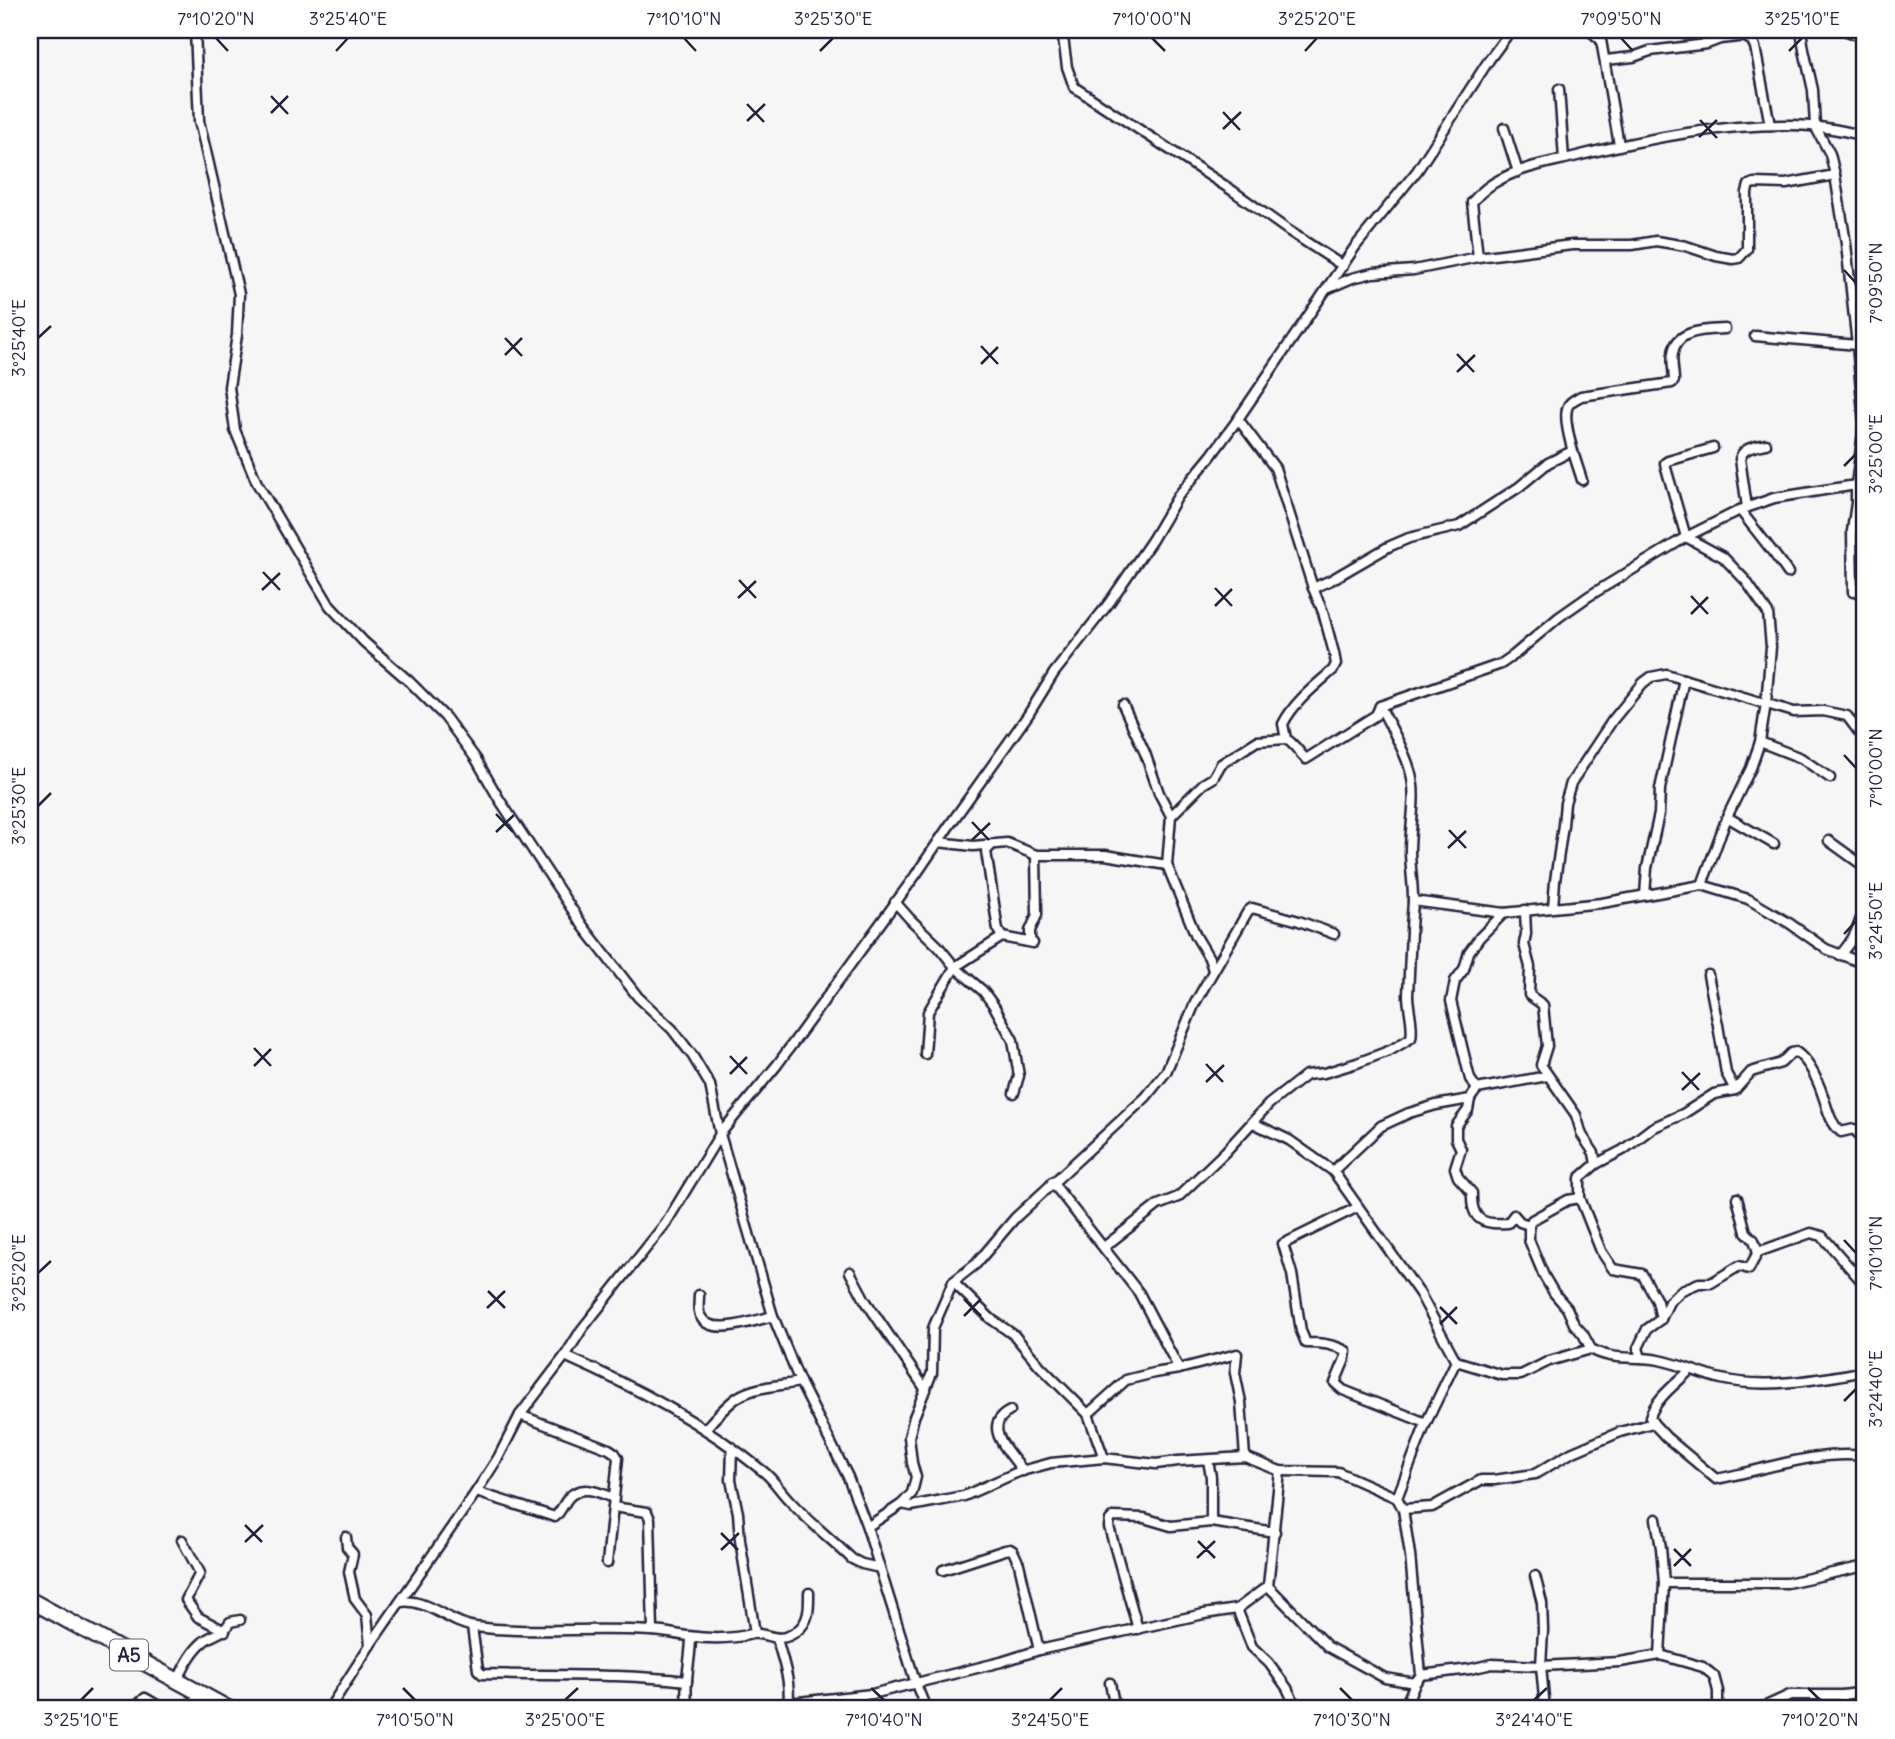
<svg xmlns="http://www.w3.org/2000/svg" width="1895" height="1739" viewBox="0 0 1895 1739" font-family="Delius,sans-serif">
  <style>
    .lines { fill: none; stroke-linecap: round; stroke-linejoin: round }
    .street-casing { stroke: #22223b; stroke-width: 13 }
    .highway-casing { stroke: #22223b; stroke-width: 19 }
    .street { stroke: #fff; stroke-width: 8 }
    .highway { stroke: #fff; stroke-width: 14 }
    .ticks { fill: none; stroke: #22223b; stroke-width: 2.5 }
    .labels { text-anchor: middle; dominant-baseline: central; stroke-width: 6; stroke-linejoin: round; paint-order: stroke }
    .shield { fill: #fff; stroke: #646476; stroke-width: 2 }
    .shield-label { font-size: 19px; font-weight: bold; fill: #22223b }
    .neatline { fill: none; stroke: #22223b; stroke-width: 2.5 }
    .ticks-label { font-size: 18px; text-anchor: middle; fill: #22223b }
  </style>
  <rect width="100%" height="100%" fill="#f6f6f7"/>
  <filter id="ink" filterUnits="userSpaceOnUse"><feTurbulence type="fractalNoise" baseFrequency=".0143" numOctaves="2"/><feDisplacementMap in="SourceGraphic" scale="14" xChannelSelector="R" yChannelSelector="G"/><feConvolveMatrix kernelMatrix="1 2 1 2 8 2 1 2 1" color-interpolation-filters="sRGB"/></filter>
  <g filter="url(#ink)">
    <g class="lines">
      <defs>
        <g id="street">
          <polyline points="195,30 199,121 239,294 237,335 229,387 235,430 257,483 330,606 364,642 410,682 445,717 476,759 499,799 583,926 638,997 672,1029 692,1055 710,1085 720,1134 773,1316 800,1382 848,1477 867,1527 916,1684 926,1709"/>
          <polyline points="1062,30 1067,67 1074,87 1233,191 1289,231 1343,266"/>
          <polyline points="1589,30 1601,40 1619,145"/>
          <polyline points="1801,30 1804,50 1813,90 1815,126 1830,154 1835,175 1846,244 1857,345 1864,424 1856,485 1856,503 1852,531 1853,592"/>
          <polyline points="1844,30 1865,38"/>
          <polyline points="1606,60 1633,57 1650,51 1707,44 1720,39 1738,37 1746,37 1752,41 1755,47 1770,125"/>
          <polyline points="1559,89 1564,159"/>
          <polyline points="1504,128 1518,172"/>
          <path d="M1478,257l-6,-55c8,-9 18,-18 29,-23 22,-12 48,-16 72,-22 69,-18 147,-33 218,-32 25,0 50,5 74,11"/>
          <polyline points="1329,288 1352,278 1373,273 1414,270 1478,257 1572,245 1632,245 1656,241 1686,246 1716,256 1733,259 1739,258 1747,249 1747,192 1749,185 1754,183 1786,184 1835,175"/>
          <polyline points="1755,336 1857,345"/>
          <path d="M1238,419l37,49 38,120 10,24 11,41 2,11 -3,6c-18,16 -39,32 -50,54l3,15c9,5 12,13 20,20l70,-44 4,-9 121,-42 13,-9 45,-38 30,-21 97,-59 54,-27 34,-12 82,-13"/>
          <path d="M1582,480c-5,-16 -21,-59 -14,-74 2,-5 8,-7 13,-10l91,-13 2,-2c0,-9 -3,-20 -1,-28 3,-24 34,-23 52,-24"/>
          <path d="M1747,507l-7,-48c3,-12 15,-12 26,-15"/>
          <path d="M1740,510c16,21 33,41 48,63"/>
          <polyline points="1313,588 1331,580 1388,547 1409,538 1459,526 1519,487 1548,463 1572,451"/>
          <polyline points="1123,705 1145,753 1159,793 1171,816 1167,865 1196,936 1209,958 1213,970"/>
          <polyline points="1760,742 1801,758 1830,778"/>
          <polyline points="1171,816 1203,784 1213,778 1221,764 1257,741 1286,739"/>
          <polyline points="1727,817 1774,844"/>
          <polyline points="1829,841 1865,867"/>
          <polyline points="938,842 973,846 1007,843 1036,855 1105,855 1167,865"/>
          <polyline points="992,845 986,851 998,930 1002,937"/>
          <polyline points="1702,885 1727,817 1751,768 1760,742 1766,703 1771,647 1768,613 1746,581 1723,557 1686,537 1666,468 1665,463 1668,461 1713,448"/>
          <polyline points="1645,895 1647,868 1659,814 1660,789 1684,679"/>
          <polyline points="1413,901 1504,913 1602,903 1702,885 1748,899 1789,923 1826,949 1865,964"/>
          <polyline points="895,902 910,919 938,946 955,967 983,991 994,1006 1013,1040 1019,1076 1014,1093"/>
          <polyline points="1553,907 1555,881 1563,825 1565,803 1571,783 1612,721 1643,683 1651,677 1666,674 1794,712 1823,711 1847,716 1865,740"/>
          <polyline points="1525,910 1526,934 1524,944 1530,967 1529,995 1543,1005 1547,1046 1541,1065 1576,1115 1582,1135 1594,1153 1596,1164"/>
          <path d="M1840,955c16,-18 18,-28 25,-49"/>
          <polyline points="1708,975 1718,1025 1726,1073 1735,1090"/>
          <polyline points="925,1054 928,1012 955,967 1002,937 1033,943 1030,940 1030,931 1037,915 1036,855"/>
          <polyline points="1477,1089 1470,1079 1451,1001 1455,981 1464,969 1469,952 1480,937 1504,913"/>
          <path d="M1470,1099l-2,11 -12,16v13l5,10 -6,19 3,9 14,16c-1,27 10,32 36,30l6,-8 6,7 9,3"/>
          <path d="M1253,1123l36,17 44,31 87,123 36,67 46,14h19l28,-14 42,-12c23,13 43,6 68,11 21,4 41,14 62,19 45,10 94,1 139,-7l5,3"/>
          <polyline points="1333,1171 1381,1126 1409,1113 1436,1105 1470,1099 1477,1089 1547,1076"/>
          <polyline points="1052,1182 1139,1293 1179,1369"/>
          <polyline points="1580,1198 1568,1200 1532,1220 1529,1225 1529,1240 1544,1276 1554,1293 1567,1308 1574,1324 1583,1334 1591,1349"/>
          <polyline points="1737,1198 1746,1232 1754,1240 1758,1252"/>
          <path d="M1358,1207l-75,37 9,30 9,57 5,12c15,0 27,1 40,8l-1,8 -10,24 8,7 83,33"/>
          <path d="M1104,1247l54,-42 20,-8 47,-45 44,-48 37,-29 18,-2 33,-10 34,-13 20,-12c3,-12 -3,-30 -3,-43 1,-21 2,-43 3,-64 0,-11 2,-22 2,-33 0,-16 -3,-32 -3,-48 0,-27 8,-54 0,-80 -6,-22 -20,-43 -30,-64"/>
          <polyline points="850,1272 865,1300 926,1390"/>
          <polyline points="953,1282 991,1319 1014,1335 1040,1366 1088,1414 1104,1458"/>
          <path d="M699,1295c0,7 -2,16 2,22 10,20 55,3 72,-1"/>
          <path d="M1661,1319l-4,-18 -15,-27 -29,-5 -12,-18 -21,-53v-20l16,-14 27,-14 29,-22 31,-14 31,-20 21,-4 16,-18 30,-9 10,-10 5,-1c13,9 22,29 27,44 5,14 7,27 18,36l13,-3 11,12"/>
          <path d="M565,1356c70,31 139,67 199,116 10,8 16,19 25,28 19,21 42,39 63,59l10,5 18,4"/>
          <polyline points="1641,1358 1638,1348 1647,1329 1661,1319 1669,1302 1682,1290 1699,1283 1711,1283 1739,1266 1749,1269 1758,1252 1811,1233 1822,1236 1865,1285"/>
          <polyline points="1860,1372 1865,1360"/>
          <path d="M1010,1411c-30,15 0,42 13,60"/>
          <polyline points="1088,1414 1126,1380 1154,1373 1179,1369 1237,1354 1235,1373 1241,1402 1245,1457"/>
          <polyline points="520,1415 609,1449 615,1453 618,1458 613,1507 647,1512 650,1519 653,1631"/>
          <path d="M1653,1423l13,14 50,42c49,-9 99,-29 149,-23"/>
          <path d="M705,1429c10,-11 21,-24 33,-32 18,-11 42,-11 62,-15"/>
          <polyline points="732,1447 731,1480 738,1513 740,1540 755,1633"/>
          <polyline points="1208,1460 1211,1477 1211,1522"/>
          <path d="M476,1492l79,25c6,-6 9,-14 14,-20 14,-13 29,-5 44,1"/>
          <polyline points="902,1504 911,1506 964,1496 1018,1472 1051,1463 1104,1458 1156,1464 1178,1461 1245,1457 1280,1471 1338,1472 1397,1498"/>
          <path d="M1403,1509l29,-2 49,-27h13l41,-6 36,-21 49,-21 33,-9 -3,-6c5,-18 27,-34 40,-47"/>
          <polyline points="1656,1519 1661,1548 1664,1583 1660,1655"/>
          <polyline points="867,1527 902,1504 912,1493 916,1477 912,1463 909,1437 914,1417 932,1373 933,1328 953,1282 976,1264 1015,1218 1146,1097 1166,1072 1195,1003 1248,911 1252,908 1299,921 1334,934"/>
          <polyline points="346,1537 347,1547 353,1554 349,1572 355,1599 367,1615 370,1645"/>
          <polyline points="182,1540 200,1573 186,1600 198,1617 225,1631"/>
          <polyline points="607,1563 613,1507"/>
          <polyline points="943,1570 1005,1550 1010,1549 1013,1551 1019,1564 1039,1650"/>
          <polyline points="1535,1576 1542,1603 1543,1630 1541,1666 1545,1709"/>
          <polyline points="1664,1583 1787,1583 1865,1566"/>
          <polyline points="1268,1586 1328,1647 1385,1678 1415,1683"/>
          <path d="M401,1602c26,-4 49,22 74,25 58,7 118,0 176,4 13,0 25,4 37,5 20,3 44,3 64,-2 14,-3 26,12 45,-3 13,-10 12,-24 12,-38"/>
          <polyline points="1237,1609 1252,1647 1269,1663 1287,1688 1297,1709"/>
          <path d="M472,1627l6,43 4,4c68,2 136,-1 205,7"/>
          <polyline points="1138,1629 1109,1527 1110,1520 1113,1517 1144,1518 1171,1526 1211,1522 1275,1532"/>
          <path d="M777,1639c6,22 16,48 10,70"/>
          <polyline points="1421,1675 1470,1669 1492,1664 1541,1666 1620,1662 1660,1655 1703,1667 1714,1676 1718,1691 1718,1708 1715,1709"/>
          <path d="M177,1681c7,-13 14,-29 26,-39 10,-9 19,-6 27,-20l10,-2"/>
          <polyline points="1110,1683 1115,1709"/>
          <polyline points="1843,1695 1843,1709"/>
          <polyline points="789,1703 872,1694 1001,1662 1039,1650 1204,1614 1237,1609 1268,1586 1280,1471"/>
          <polyline points="133,1709 145,1698 164,1709"/>
          <polyline points="188,1709 200,1694"/>
          <polyline points="329,1709 370,1645 476,1492 498,1458 520,1415 565,1356 582,1329 666,1223 720,1134 777,1065 915,876 949,826 1028,715 1054,673 1109,603 1152,540 1178,496 1211,456 1238,419 1355,247 1417,171 1489,60 1511,30"/>
          <path d="M688,1709c-5,-24 3,-48 3,-72"/>
          <polyline points="1404,1709 1415,1683 1421,1675 1410,1555 1403,1509 1397,1498 1426,1423 1456,1361"/>
          <polyline points="1752,1709 1766,1706 1790,1695 1843,1695 1865,1692"/>
        </g>
        <polyline id="highway" points="30,1600 229,1709"/>
      </defs>
      <use href="#street" class="street-casing"/>
      <use href="#highway" class="highway-casing"/>
      <use href="#street" class="street"/>
      <use href="#highway" class="highway"/>
    </g>
  </g>
  <path class="ticks" d="M216,38l12,13M684,38l12,13M1152,38l13,13M1621,38l12,13M336,51l12,-13M820,51l13,-13M1305,51l12,-13M1789,51l13,-13M271,96l17,18M747,104l17,18M1223,112l17,18M271,113l17,-17M1700,120l17,18M747,121l18,-17M1223,129l18,-17M1699,137l18,-17M1844,270l12,13M38,338l13,-12M505,338l17,18M981,346l17,18M1457,354l17,18M505,355l17,-17M981,364l17,-17M1457,372l18,-17M1844,466l12,-12M263,572l17,18M739,580l17,18M1215,588l17,18M262,590l18,-17M1691,596l17,18M738,598l18,-17M1215,606l17,-17M1691,614l17,-17M1844,755l12,13M38,806l13,-13M496,814l17,18M972,822l17,18M1449,830l17,18M496,832l18,-17M972,840l18,-17M1448,848l18,-17M1844,934l12,-13M254,1048l17,18M730,1056l17,18M1206,1064l17,18M254,1066l17,-17M1682,1072l17,18M730,1074l17,-17M1206,1082l18,-17M1682,1090l18,-17M1844,1240l12,13M38,1273l13,-12M488,1291l17,17M964,1299l17,17M1440,1307l17,17M487,1308l18,-17M964,1316l17,-17M1440,1324l17,-17M1844,1401l12,-12M245,1525l17,17M721,1533l17,17M1198,1541l17,17M245,1542l18,-17M1674,1549l17,17M721,1550l18,-17M1197,1558l18,-17M1674,1566l17,-17M403,1688l12,12M871,1688l13,12M1340,1688l12,12M1808,1688l12,12M81,1700l12,-12M565,1700l13,-12M1050,1700l12,-12M1534,1700l13,-12"/>
  <g class="labels">
    <rect class="shield" x="110" y="1639.5" width="38" height="31" rx="5"/>
    <g class="shield-label">
      <text x="129" y="1655">A5</text>
    </g>
  </g>
  <rect width="1895" height="1739" fill="none" stroke="#fff" stroke-width="77"/>
  <rect x="38" y="38" width="1818" height="1662" class="neatline"/>
  <g class="ticks-label">
    <text x="216" y="25">7°10'20"N</text>
    <text x="348" y="25">3°25'40"E</text>
    <text x="684" y="25">7°10'10"N</text>
    <text x="833" y="25">3°25'30"E</text>
    <text x="1152" y="25">7°10'00"N</text>
    <text x="1317" y="25">3°25'20"E</text>
    <text x="1621" y="25">7°09'50"N</text>
    <text x="1802" y="25">3°25'10"E</text>
    <text transform="translate(1876 283) rotate(-90)" y="6">7°09'50"N</text>
    <text transform="translate(19 338) rotate(-90)" y="6">3°25'40"E</text>
    <text transform="translate(1876 454) rotate(-90)" y="6">3°25'00"E</text>
    <text transform="translate(1876 768) rotate(-90)" y="6">7°10'00"N</text>
    <text transform="translate(19 806) rotate(-90)" y="6">3°25'30"E</text>
    <text transform="translate(1876 921) rotate(-90)" y="6">3°24'50"E</text>
    <text transform="translate(1876 1253) rotate(-90)" y="6">7°10'10"N</text>
    <text transform="translate(19 1273) rotate(-90)" y="6">3°25'20"E</text>
    <text transform="translate(1876 1389) rotate(-90)" y="6">3°24'40"E</text>
    <text x="81" y="1726">3°25'10"E</text>
    <text x="415" y="1726">7°10'50"N</text>
    <text x="565" y="1726">3°25'00"E</text>
    <text x="884" y="1726">7°10'40"N</text>
    <text x="1050" y="1726">3°24'50"E</text>
    <text x="1352" y="1726">7°10'30"N</text>
    <text x="1534" y="1726">3°24'40"E</text>
    <text x="1820" y="1726">7°10'20"N</text>
  </g>
</svg>
